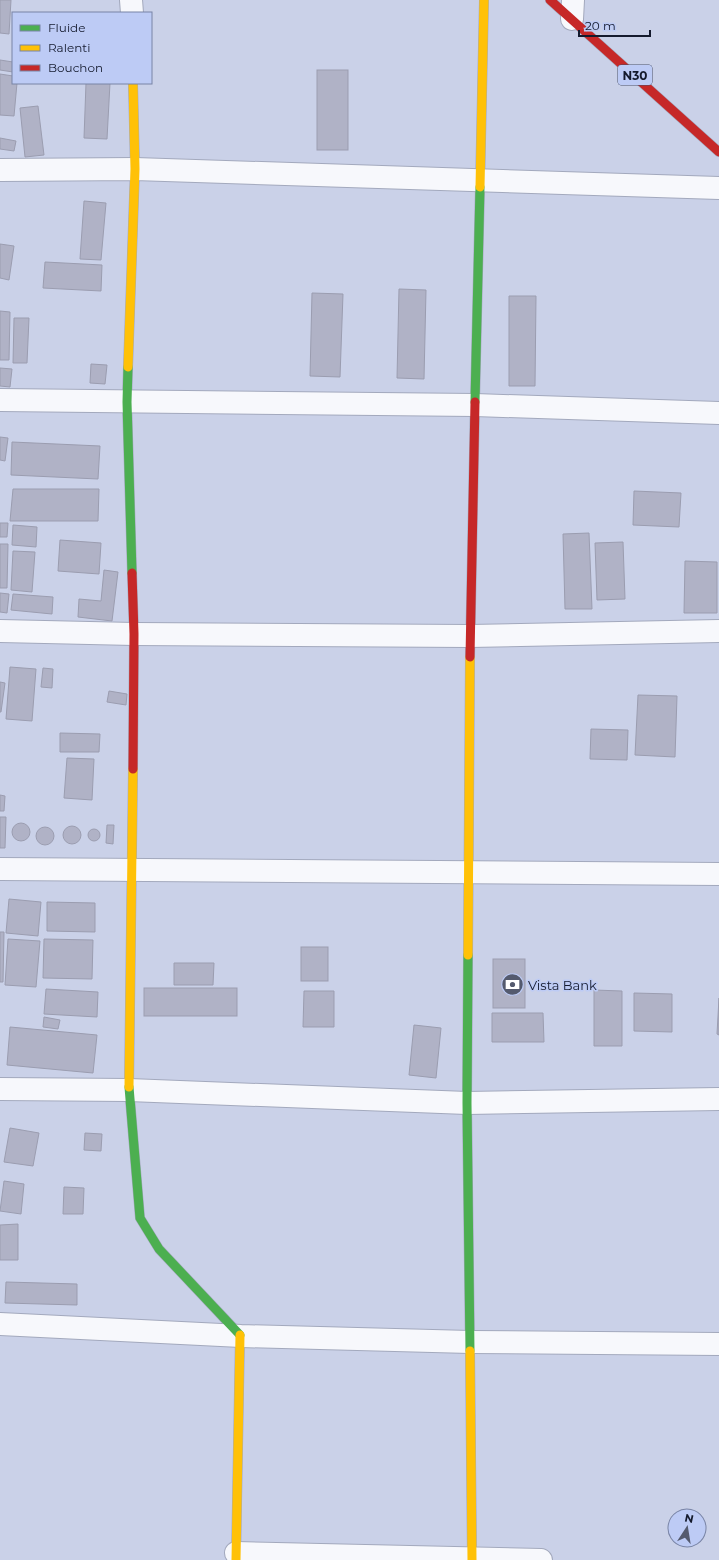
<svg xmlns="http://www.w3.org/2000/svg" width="719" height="1560" viewBox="0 0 719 1560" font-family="Montserrat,sans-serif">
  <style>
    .building { fill: #b0b2c6; stroke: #9b9db0 }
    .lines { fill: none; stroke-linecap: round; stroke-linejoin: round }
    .street-casing { stroke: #a3a9bd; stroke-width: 24 }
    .fast-casing { stroke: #a3a9bd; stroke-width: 10 }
    .slow-casing { stroke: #a3a9bd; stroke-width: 10 }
    .jam-casing { stroke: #a3a9bd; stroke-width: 10 }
    .street { stroke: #f7f8fc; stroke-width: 22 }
    .fast { stroke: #4caf50; stroke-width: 9 }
    .slow { stroke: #ffc107; stroke-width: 9 }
    .jam { stroke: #c62828; stroke-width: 9 }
    .labels { text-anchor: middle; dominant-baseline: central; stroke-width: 3; stroke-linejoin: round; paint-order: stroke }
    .shield { fill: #bdcbf5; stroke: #474f69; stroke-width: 1 }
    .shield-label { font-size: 12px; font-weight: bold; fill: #141a2d }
    .poi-label { font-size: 13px; fill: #141a2d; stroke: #bdcbf5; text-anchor: start }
  </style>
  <rect width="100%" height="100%" fill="#cad1e8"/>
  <g class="building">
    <polygon points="0,0 11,0 9,34 0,33"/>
    <polygon points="0,60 13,62 13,72 0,70"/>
    <rect x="317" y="70" width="31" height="80"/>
    <polygon points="0,74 13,76 13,83 17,83 14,116 0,115"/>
    <polygon points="86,83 110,83 107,139 84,138"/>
    <polygon points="38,106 44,155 25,157 20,108"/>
    <polygon points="0,138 16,141 14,151 0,149"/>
    <polygon points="84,201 106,203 101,260 80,259"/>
    <polygon points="0,244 14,246 9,280 0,278"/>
    <polygon points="45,262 102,265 101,291 43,288"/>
    <polygon points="399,289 426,290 424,379 397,378"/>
    <polygon points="312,293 343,294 340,377 310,376"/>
    <polygon points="509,296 536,296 535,386 509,386"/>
    <polygon points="0,311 10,312 9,360 0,360"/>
    <polygon points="14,318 29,318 27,363 13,363"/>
    <polygon points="91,364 107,365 105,384 90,383"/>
    <polygon points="0,368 12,369 10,387 0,386"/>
    <polygon points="0,437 8,438 5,461 0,460"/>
    <polygon points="12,442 100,446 98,479 11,475"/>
    <polygon points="13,489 99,489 98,521 10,521"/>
    <polygon points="634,491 681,493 679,527 633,525"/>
    <polygon points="0,523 8,523 7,537 0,537"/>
    <polygon points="13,525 37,527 36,547 12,545"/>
    <polygon points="589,533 592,609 565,609 563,534"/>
    <polygon points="60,540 101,543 99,574 58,571"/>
    <polygon points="623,542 625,599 597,600 595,543"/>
    <polygon points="0,544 8,544 7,588 0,588"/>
    <polygon points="13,551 35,552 32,592 11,590"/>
    <polygon points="685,561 717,562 717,613 684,613"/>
    <polygon points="104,570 118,572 112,621 78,617 79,599 101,601"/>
    <polygon points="0,593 9,594 7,613 0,612"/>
    <polygon points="13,594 53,597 52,614 11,610"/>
    <polygon points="10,667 36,669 32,721 6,719"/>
    <polygon points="43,668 53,669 52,688 41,687"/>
    <polygon points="0,682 5,683 1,712 0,712"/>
    <polygon points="109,691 127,694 126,705 107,702"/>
    <polygon points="638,695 677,696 675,757 635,755"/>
    <polygon points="591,729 628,730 627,760 590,759"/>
    <polygon points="60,733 100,734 99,752 60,752"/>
    <polygon points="67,758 94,759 92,800 64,798"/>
    <polygon points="0,795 5,796 4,811 0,811"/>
    <polygon points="0,817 6,817 5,848 0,848"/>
    <circle cx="21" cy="832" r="9"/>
    <polygon points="107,825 114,825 113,844 106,843"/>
    <circle cx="72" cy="835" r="9"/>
    <circle cx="45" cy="836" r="9"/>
    <circle cx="94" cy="835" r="6"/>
    <polygon points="9,899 41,902 38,936 6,933"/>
    <polygon points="47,902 95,903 95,932 47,931"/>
    <polygon points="0,932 4,932 3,982 0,982"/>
    <polygon points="8,939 40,941 36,987 5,985"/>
    <polygon points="44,939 93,940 92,979 43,978"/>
    <rect x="301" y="947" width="27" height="34"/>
    <rect x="493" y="959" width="32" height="49"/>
    <polygon points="174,963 214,963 213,985 174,985"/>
    <rect x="144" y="988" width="93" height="28"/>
    <polygon points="46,989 98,992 97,1017 44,1014"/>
    <polygon points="594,990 622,991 622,1046 594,1046"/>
    <polygon points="304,991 334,991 334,1027 303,1027"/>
    <polygon points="634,993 672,994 672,1032 634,1031"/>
    <polygon points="719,998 719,1035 717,1034"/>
    <polygon points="492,1013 543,1013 544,1042 492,1042"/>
    <polygon points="44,1017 60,1020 58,1029 43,1027"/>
    <polygon points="414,1025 441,1028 436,1078 409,1075"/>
    <polygon points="10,1027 97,1035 93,1073 7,1065"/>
    <polygon points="10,1128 39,1133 33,1166 4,1162"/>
    <polygon points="85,1133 102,1134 101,1151 84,1150"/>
    <polygon points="4,1181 24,1184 21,1214 0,1211"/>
    <polygon points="64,1187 84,1188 83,1214 63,1214"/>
    <polygon points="18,1224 18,1260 0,1260 0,1225"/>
    <polygon points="6,1282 77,1284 77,1305 5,1303"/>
  </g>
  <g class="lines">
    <defs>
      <g id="street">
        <polyline points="131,0 132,13"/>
        <polyline points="572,19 573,0"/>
        <polyline points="0,170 135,169 719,188"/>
        <polyline points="0,400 475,405 719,413"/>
        <polyline points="0,631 134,634 470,636 719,631"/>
        <polyline points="0,869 719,874"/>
        <polyline points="0,1089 129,1090 467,1103 719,1099"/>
        <polyline points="0,1324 241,1336 470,1342 719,1344"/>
        <polyline points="236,1553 541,1560"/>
      </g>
      <g id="fast">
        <polyline points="128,367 127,402 132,573"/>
        <polyline points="475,402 480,187"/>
        <polyline points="468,955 467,1103 470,1351"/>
        <polyline points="129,1087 140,1218 159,1249 240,1335"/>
      </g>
      <g id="slow">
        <polyline points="480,187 484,0"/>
        <polyline points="128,367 135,169 133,83"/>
        <polyline points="468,955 470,657"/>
        <polyline points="129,1087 133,769"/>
        <polyline points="470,1351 472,1560"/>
        <polyline points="236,1560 240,1335"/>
      </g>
      <g id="jam">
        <polyline points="550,0 719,152"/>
        <polyline points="132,573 134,634 133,769"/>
        <polyline points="470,657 475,402"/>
      </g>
    </defs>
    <use href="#street" class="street-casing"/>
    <use href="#fast" class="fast-casing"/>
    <use href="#slow" class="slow-casing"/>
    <use href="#jam" class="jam-casing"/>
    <use href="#street" class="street"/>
    <use href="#fast" class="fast"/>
    <use href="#slow" class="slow"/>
    <use href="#jam" class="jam"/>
  </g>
  <defs>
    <symbol id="bank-disc" viewBox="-11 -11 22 22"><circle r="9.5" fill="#545a6e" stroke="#bdcbf5"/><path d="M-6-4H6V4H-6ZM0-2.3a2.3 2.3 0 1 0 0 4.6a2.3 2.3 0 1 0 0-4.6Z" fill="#fff"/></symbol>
  </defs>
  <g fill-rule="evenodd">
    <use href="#bank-disc" x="500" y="972" width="25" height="25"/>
  </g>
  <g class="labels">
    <rect class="shield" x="618" y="65" width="34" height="20" rx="3"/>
    <g class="shield-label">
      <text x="635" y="75">N30</text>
    </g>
    <g class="poi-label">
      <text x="528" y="985">Vista Bank</text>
    </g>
  </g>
  <rect x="12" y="12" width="140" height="72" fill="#bdcbf5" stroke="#7984a5"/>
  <rect x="20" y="25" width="20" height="6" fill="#4caf50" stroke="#7984a5"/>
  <text x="48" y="32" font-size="12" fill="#141a2d">Fluide</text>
  <rect x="20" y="45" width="20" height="6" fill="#ffc107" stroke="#7984a5"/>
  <text x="48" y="52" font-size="12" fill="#141a2d">Ralenti</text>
  <rect x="20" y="65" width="20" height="6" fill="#c62828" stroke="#7984a5"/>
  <text x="48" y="72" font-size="12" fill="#141a2d">Bouchon</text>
  <g transform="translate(687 1528) rotate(12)"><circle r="19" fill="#bdcbf5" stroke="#7984a5"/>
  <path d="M0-3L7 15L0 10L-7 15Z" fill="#545a6e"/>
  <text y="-6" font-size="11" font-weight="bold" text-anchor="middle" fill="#141a2d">N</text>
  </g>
  <path d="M579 30v6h71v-6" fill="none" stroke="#141a2d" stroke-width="2"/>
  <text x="585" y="30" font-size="12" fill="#141a2d" stroke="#bdcbf5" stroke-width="3" paint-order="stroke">20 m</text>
</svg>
